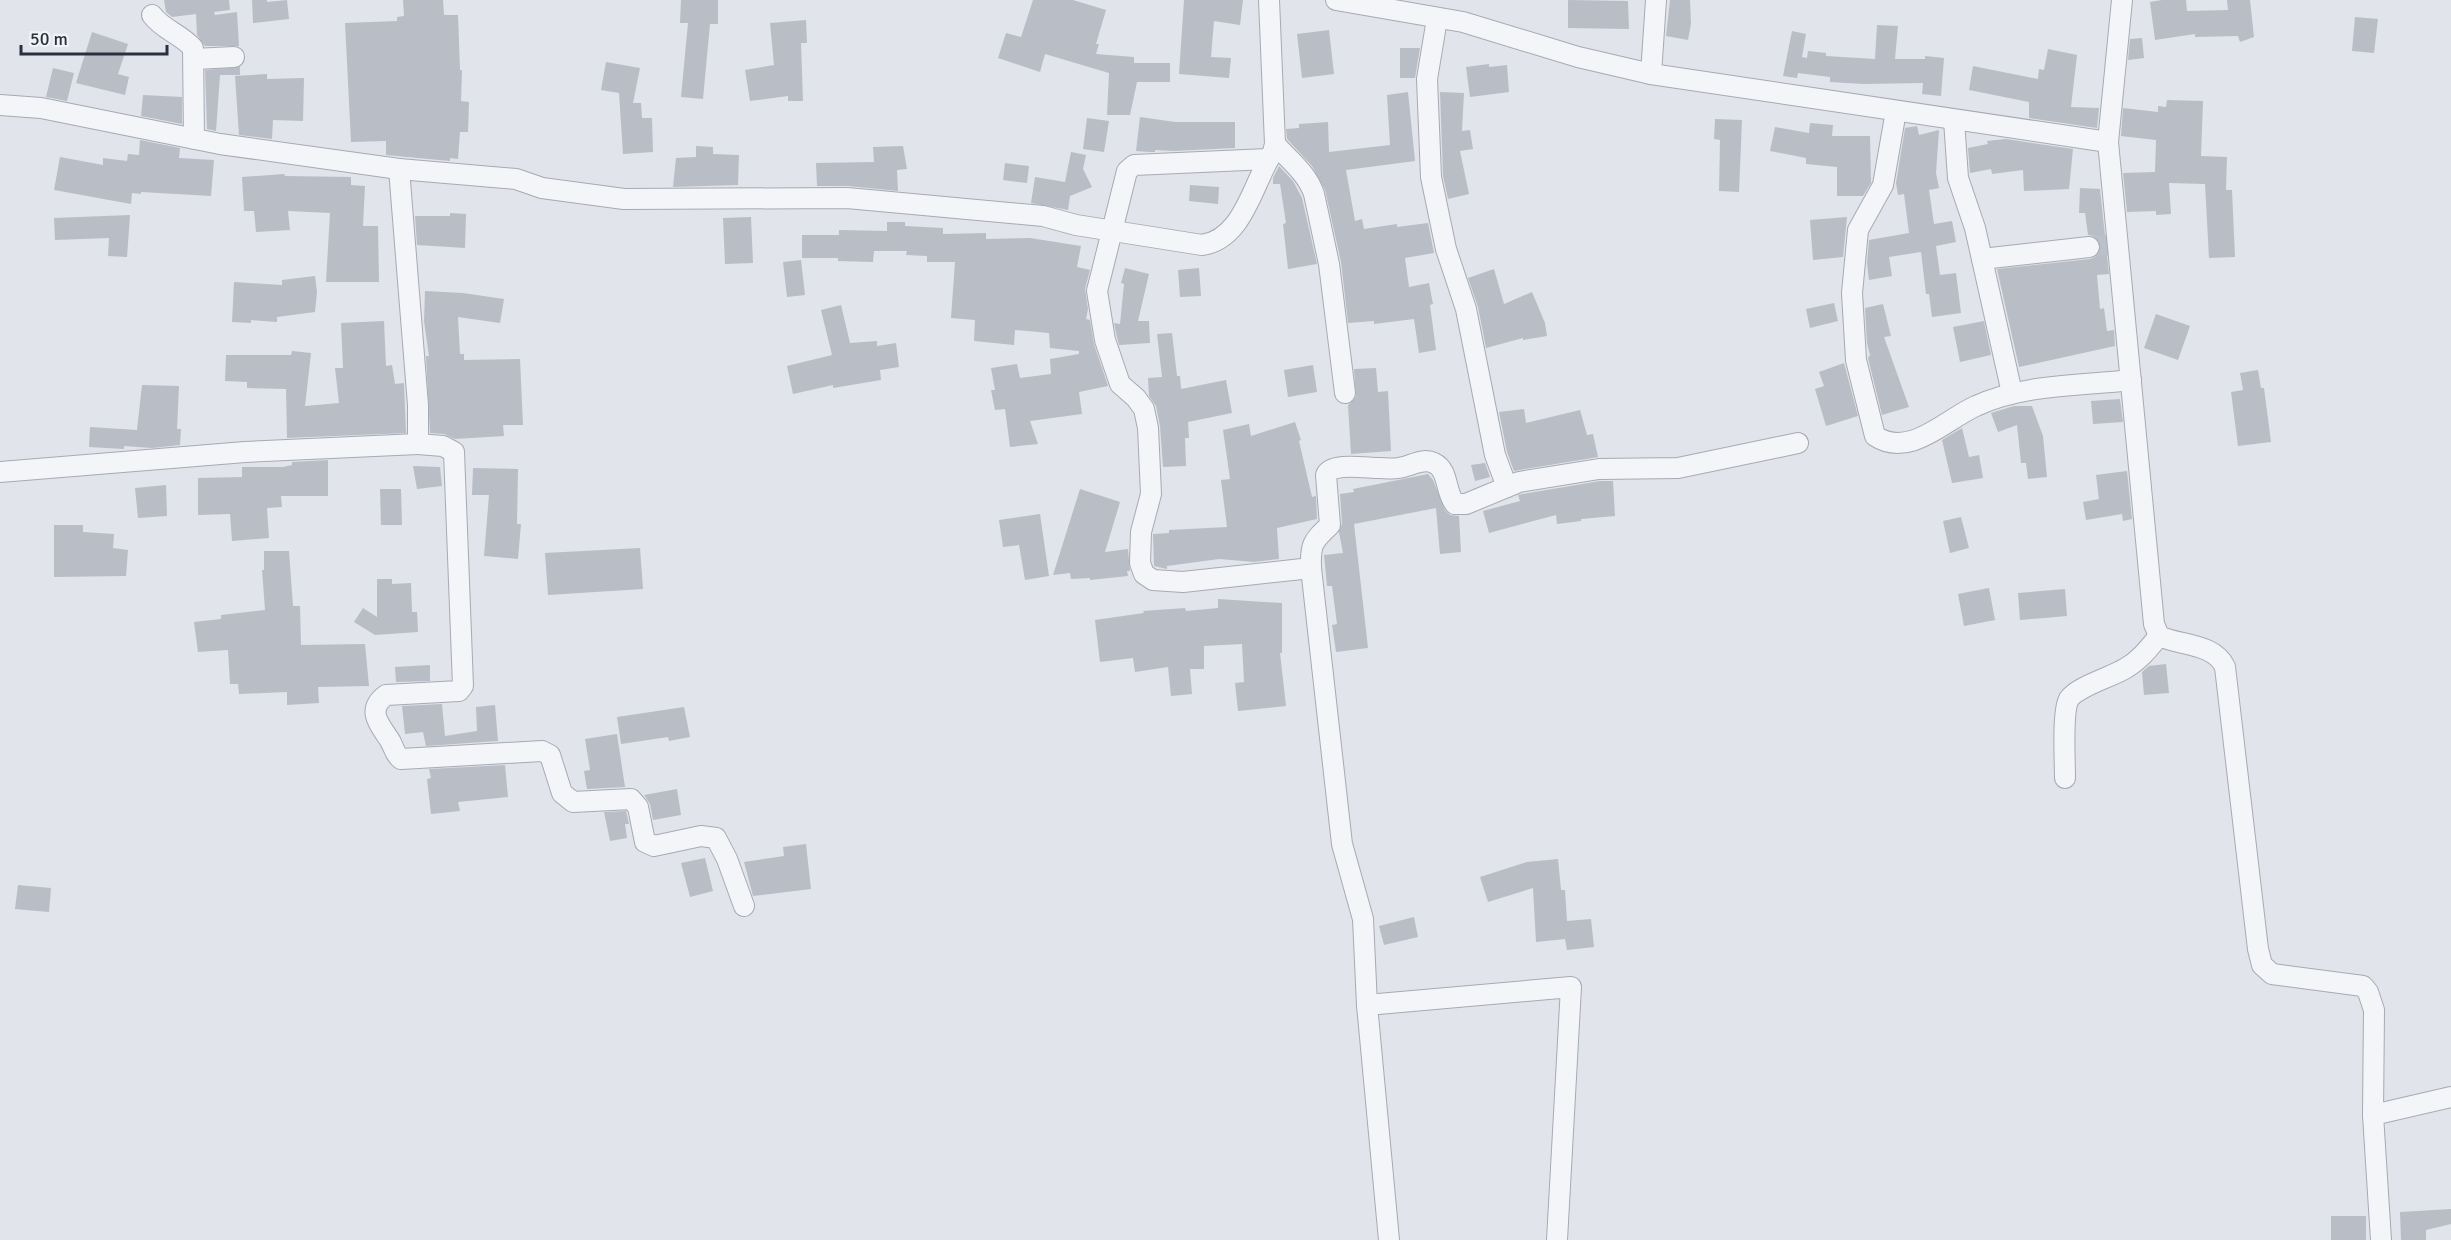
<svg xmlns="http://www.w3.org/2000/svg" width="2451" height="1240" viewBox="0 0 2451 1240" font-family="Signika,sans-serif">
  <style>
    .building { fill: #b9bdc6 }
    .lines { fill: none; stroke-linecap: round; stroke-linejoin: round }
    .minor-tunnel { stroke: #bcc0c8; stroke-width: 20; stroke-dasharray: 20 10; stroke-linecap: butt }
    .minor-casing { stroke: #a6aab4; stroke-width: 22 }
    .minor { stroke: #f4f5f8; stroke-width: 20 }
  </style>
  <rect width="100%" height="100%" fill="#e1e4ea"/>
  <g class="building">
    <polygon points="164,0 229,0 230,10 214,12 215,15 237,12 239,46 205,46 197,35 196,14 172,17 166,12"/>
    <polygon points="252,0 267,0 267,2 287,0 289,19 253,23"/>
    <polygon points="403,0 443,0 444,15 458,15 460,70 462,70 461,101 469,102 468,132 460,132 458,159 450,158 450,161 386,155 386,141 351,142 345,23 397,21 397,17 404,16"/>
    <polygon points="681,0 718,0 718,24 710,24 703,99 681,97 688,23 680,23"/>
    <polygon points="1033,0 1073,0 1106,10 1096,44 1099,44 1096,54 1134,57 1134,63 1170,63 1170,82 1137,82 1130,115 1107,115 1109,73 1045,54 1040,72 998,58 1006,33 1021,37"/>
    <polygon points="1184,0 1243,0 1240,25 1214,21 1211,57 1231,58 1229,78 1179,74"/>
    <polygon points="1568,0 1628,1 1629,29 1568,28"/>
    <polygon points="1670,0 1690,0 1691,24 1688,40 1666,36"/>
    <polygon points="2162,0 2186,0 2187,11 2228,10 2227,0 2250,0 2254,37 2240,42 2238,36 2195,37 2195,34 2155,40 2150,2"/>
    <polygon points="2355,17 2378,19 2374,53 2352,51"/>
    <polygon points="806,20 807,43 801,43 803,101 788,101 788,96 750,101 745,70 774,65 770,23"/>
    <polygon points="1877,25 1898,26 1895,59 1925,59 1925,56 1944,58 1941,96 1922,94 1923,83 1863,84 1830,82 1830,77 1798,73 1797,78 1783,76 1792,31 1806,34 1802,57 1807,58 1808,51 1826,53 1826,56 1875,59"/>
    <polygon points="1329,30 1334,74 1302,78 1297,34"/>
    <polygon points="92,32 128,44 118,74 129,77 125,95 76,83"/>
    <polygon points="2142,38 2144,58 2128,60 2130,39"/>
    <polygon points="1400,48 1420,48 1415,78 1400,78"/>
    <polygon points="2048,49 2077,55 2071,107 2099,108 2097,128 2029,118 2029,102 1969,90 1973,66 2038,79 2039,69 2044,70"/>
    <polygon points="606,62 640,68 633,103 641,103 642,118 652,118 653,152 623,154 619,93 601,90"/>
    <polygon points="1489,64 1489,67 1507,65 1509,92 1470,97 1466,67"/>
    <polygon points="240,67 240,75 220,75 216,131 207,129 205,70"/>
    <polygon points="53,68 74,73 67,101 46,97"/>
    <polygon points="267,74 267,79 304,78 303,121 273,120 272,139 239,135 235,76"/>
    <polygon points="1408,92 1415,161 1346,170 1355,221 1362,219 1364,229 1397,224 1397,227 1428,223 1434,253 1405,258 1409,287 1429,283 1433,304 1430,305 1436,350 1419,353 1414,319 1374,324 1374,321 1348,323 1341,262 1325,190 1312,166 1287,139 1286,129 1299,128 1299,124 1328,122 1329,152 1390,145 1387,95"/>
    <polygon points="1440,92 1464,93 1462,131 1470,130 1473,149 1460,151 1469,194 1448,199 1443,176"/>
    <polygon points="143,95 182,97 182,124 141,116"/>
    <polygon points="2167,100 2203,101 2201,156 2227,157 2226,190 2232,190 2235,257 2209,258 2205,184 2169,183 2171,214 2156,215 2156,211 2127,212 2123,173 2155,172 2156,140 2121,136 2123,108 2158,112 2158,106 2166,107"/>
    <polygon points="1140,117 1175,122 1235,122 1235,148 1173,151 1155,150 1155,152 1150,152 1136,151"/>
    <polygon points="1087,118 1109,121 1104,152 1083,149"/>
    <polygon points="1715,119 1742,120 1739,192 1719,191 1720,140 1714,139"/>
    <polygon points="1810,123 1833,125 1832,136 1870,136 1871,183 1863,196 1837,196 1837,167 1806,164 1806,158 1770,151 1775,127 1809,133"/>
    <polygon points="1917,126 1919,135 1939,130 1936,173 1939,188 1929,190 1934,224 1952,221 1956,242 1936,246 1940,275 1956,273 1961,313 1932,317 1929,294 1926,294 1921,252 1889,257 1892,276 1869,280 1867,263 1869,240 1909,233 1904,194 1898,195 1896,183 1905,128"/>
    <polygon points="2006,139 2073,149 2069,189 2024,191 2023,170 1992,174 1991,169 1970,173 1968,148 1988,144 1987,141"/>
    <polygon points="140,140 180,148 179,158 214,160 211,196 141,192 141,194 132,193 131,204 54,190 60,157 103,165 103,158 127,161 128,154 139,155"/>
    <polygon points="696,146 713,147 713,154 739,155 738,185 673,187 676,158 696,157"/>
    <polygon points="903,146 907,169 897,170 898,191 848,186 817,186 816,163 874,162 873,147"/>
    <polygon points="1071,152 1086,155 1083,169 1092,187 1070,196 1068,210 1031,203 1035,177 1065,182"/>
    <polygon points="1005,163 1029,166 1027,183 1003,180"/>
    <polygon points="1279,166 1293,181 1302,198 1317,264 1288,269 1283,224 1286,223 1280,184 1273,184 1273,178"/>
    <polygon points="284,174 285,176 351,177 351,185 365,186 363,226 378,226 379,282 326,282 330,213 288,211 290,230 256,232 254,211 244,211 242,177"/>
    <polygon points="1190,185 1219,187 1218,204 1189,201"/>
    <polygon points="2080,188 2100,189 2109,274 2097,275 2100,309 2104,308 2107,331 2114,330 2115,346 2019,367 1997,269 2090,259 2097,256 2101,245 2094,236 2088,235 2085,213 2079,213"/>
    <polygon points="450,213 466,214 465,248 417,245 415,216 450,216"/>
    <polygon points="130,215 127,257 108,256 109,238 55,240 54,218"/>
    <polygon points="751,217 753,263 725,264 723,218"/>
    <polygon points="1847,217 1843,257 1813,260 1810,220"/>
    <polygon points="887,222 905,222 905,226 943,228 943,234 986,233 986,239 1030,238 1081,246 1077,267 1090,270 1085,289 1088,309 1086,319 1090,320 1094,344 1108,386 1079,392 1082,414 1030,421 1038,444 1010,447 1005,409 995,410 991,390 995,390 991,368 1017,364 1020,378 1051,374 1050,359 1079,354 1079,351 1050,348 1049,333 1015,330 1014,345 974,341 975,320 951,318 955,262 927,262 927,256 906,255 907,251 874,251 873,262 838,261 838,258 802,258 802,235 839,235 839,230 887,231"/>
    <polygon points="801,260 805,295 787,297 783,262"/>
    <polygon points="1125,268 1149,274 1138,321 1149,321 1150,343 1119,345 1117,337 1114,323 1120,324 1124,284 1121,283"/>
    <polygon points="1199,268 1201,296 1180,297 1178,270"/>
    <polygon points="1494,269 1504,304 1532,292 1545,323 1547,336 1523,340 1523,338 1486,348 1478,307 1468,278"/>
    <polygon points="315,276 317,292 315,312 277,317 277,322 251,320 251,323 232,322 234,282 282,285 282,280"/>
    <polygon points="425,291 463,293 504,299 500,323 458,317 460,354 464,354 464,360 520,359 523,425 503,425 504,436 455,439 444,434 430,433 426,356 429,356 424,321"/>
    <polygon points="1834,303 1838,321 1810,328 1806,309"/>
    <polygon points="1883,304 1891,336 1884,337 1909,407 1882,415 1868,358 1870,355 1867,343 1865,308"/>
    <polygon points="841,305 850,343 877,341 877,346 896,343 899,367 880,370 881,380 833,388 833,385 793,394 787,366 832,355 821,310"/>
    <polygon points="2156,314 2190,326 2178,360 2144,348"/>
    <polygon points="384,321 386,366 392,365 395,384 404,383 406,433 287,438 286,389 247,388 247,382 225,381 226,355 291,355 292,351 311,353 305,406 339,403 335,368 343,368 341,323"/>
    <polygon points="1984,321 1991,355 1960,362 1953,327"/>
    <polygon points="1172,333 1177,376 1180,376 1181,389 1226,380 1232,413 1188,422 1189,438 1185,438 1186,466 1163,467 1160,426 1156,406 1149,396 1148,378 1162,377 1157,334"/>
    <polygon points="1844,363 1858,416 1826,426 1815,389 1824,386 1819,372"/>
    <polygon points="1313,365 1317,392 1288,397 1284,370"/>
    <polygon points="1376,368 1378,392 1388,391 1391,451 1351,454 1348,405 1356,397 1354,369"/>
    <polygon points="2258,370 2261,388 2264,388 2271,442 2238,446 2231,392 2243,390 2240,373"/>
    <polygon points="142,385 179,386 177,429 181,429 180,445 152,448 124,446 124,449 89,447 90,427 137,430"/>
    <polygon points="2120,399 2123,422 2093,424 2091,401"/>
    <polygon points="2014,406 2032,406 2043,436 2047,477 2028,479 2026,463 2021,463 2017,425 1998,432 1991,413"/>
    <polygon points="1524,409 1526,423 1580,410 1587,435 1593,434 1598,457 1514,471 1507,452 1499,412"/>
    <polygon points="1295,422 1301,440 1299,441 1312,497 1316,496 1317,519 1277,528 1279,559 1254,562 1219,559 1167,566 1167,569 1154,566 1153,534 1169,533 1169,530 1227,527 1221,480 1230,479 1223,430 1249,424 1251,436"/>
    <polygon points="1962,428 1969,457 1979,455 1983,478 1952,483 1942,440"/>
    <polygon points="328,460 328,496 281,496 282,507 267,508 269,538 232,541 230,514 198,515 198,478 242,477 242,467 283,467 292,465 292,462"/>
    <polygon points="1485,463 1490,477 1475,481 1471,465"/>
    <polygon points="413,466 440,467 442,486 417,489"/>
    <polygon points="473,468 518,469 517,524 521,524 518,559 484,556 489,495 472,495"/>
    <polygon points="2127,471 2132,519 2123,521 2122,514 2086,520 2083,502 2099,499 2096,475"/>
    <polygon points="1428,474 1433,480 1445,510 1450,515 1459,516 1461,552 1440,554 1436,508 1354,524 1368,648 1336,652 1332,625 1337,624 1332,586 1327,586 1324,555 1343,553 1339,532 1342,524 1340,494 1354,492 1353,489"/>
    <polygon points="1600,481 1613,481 1615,516 1581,519 1581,521 1557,524 1556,515 1489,533 1483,511 1520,501 1518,495 1522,494"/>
    <polygon points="166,485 167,516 138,518 135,488"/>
    <polygon points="380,489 401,489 402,525 381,525"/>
    <polygon points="1080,489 1120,502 1105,552 1128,549 1130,571 1127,571 1128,576 1090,580 1090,578 1071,579 1070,573 1053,575"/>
    <polygon points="1040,514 1049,576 1025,580 1019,545 1003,547 999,520"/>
    <polygon points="1961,517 1969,548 1950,553 1943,521"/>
    <polygon points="54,525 83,525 83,532 114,534 113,548 128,550 126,576 54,577"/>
    <polygon points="640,548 643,589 548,595 545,553"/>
    <polygon points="264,551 289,551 293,606 300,606 301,645 365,644 369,686 318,687 319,703 287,705 287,692 239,694 238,684 230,684 228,650 198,652 194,622 221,619 221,615 265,610 262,570 264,570"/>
    <polygon points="377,579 392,579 392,584 411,583 412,612 417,612 418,632 375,635 354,622 363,608 377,617"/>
    <polygon points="1989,588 1995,620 1964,626 1958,594"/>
    <polygon points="2065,589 2067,616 2020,620 2018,593"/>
    <polygon points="1218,599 1282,603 1282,653 1280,653 1286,706 1238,711 1235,683 1244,682 1242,644 1204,646 1204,669 1190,669 1192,694 1171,696 1168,667 1135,672 1133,658 1100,662 1095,620 1144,613 1143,611 1185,608 1186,611 1218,608"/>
    <polygon points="2166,664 2169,693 2144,695 2142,672 2149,666"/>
    <polygon points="430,665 430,681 396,682 395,667"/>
    <polygon points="442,704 445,736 477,731 476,707 495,705 498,741 426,746 423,732 405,734 402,706"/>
    <polygon points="684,707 690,737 669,741 668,737 621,744 617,717"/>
    <polygon points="617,734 625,787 587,789 584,771 590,770 585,739"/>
    <polygon points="505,765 508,797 458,802 460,811 431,814 427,779 431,778 429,769"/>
    <polygon points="677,789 681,815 653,820 650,804 644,795"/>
    <polygon points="626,811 629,824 625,824 627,838 610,841 604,812"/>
    <polygon points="806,844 811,889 753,896 744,862 784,856 783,847"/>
    <polygon points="705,858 713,891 690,897 681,863"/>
    <polygon points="1558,859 1561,890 1565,890 1567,921 1591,919 1594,947 1567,950 1565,939 1536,942 1533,888 1488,902 1480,877 1527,862"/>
    <polygon points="18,885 51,888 49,912 15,909"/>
    <polygon points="1414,917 1418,937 1384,945 1379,926"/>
    <polygon points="2451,1209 2451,1224 2426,1230 2426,1240 2401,1240 2400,1212"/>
    <rect x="2331" y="1216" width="35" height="24"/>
  </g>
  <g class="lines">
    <polyline class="minor-tunnel" points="2089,247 2108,245"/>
    <defs>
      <g id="minor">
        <polyline points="1336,0 1463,22 1578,57 1651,74 2108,142"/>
        <path d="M2122,0l-14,142 46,482 5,12c22,10 55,7 66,31l33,282 4,16 10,9 91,12 5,6 6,18 -1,105 8,125"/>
        <path d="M152,15c11,15 29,19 41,33l1,91"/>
        <polyline points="1437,19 1427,79 1431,177 1446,249 1466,309 1495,455 1507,487"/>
        <polyline points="194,59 234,57"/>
        <polyline points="1651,74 1656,0"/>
        <path d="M0,105l41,3 179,36 179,25 117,10 26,9 82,11 223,-1 196,18 33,9 126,20c42,-6 51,-63 71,-93l2,-8 -6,-144"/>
        <path d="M1896,111l-13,74 -25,45 -6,63 4,67 19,76c35,23 71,-17 101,-30 47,-22 104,-20 155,-26"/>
        <polyline points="1954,120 1958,178 1975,228 2012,393"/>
        <path d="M1275,144c14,16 32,29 39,50l15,70 16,129"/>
        <polyline points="1268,159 1134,165 1127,171 1097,291 1105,340 1120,384 1136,398 1144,409 1148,428 1151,494 1141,532 1140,563 1144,574 1153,580 1183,582 1311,568"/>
        <polyline points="1982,259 2089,247"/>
        <path d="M418,444l25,2 11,6 9,234 -4,5 -73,4c-20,15 -7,29 3,44 5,7 5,15 12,20l141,-8 8,4 12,38 11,9 58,-3 7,8 7,35 9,4 47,-10 15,2 11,21 17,47"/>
        <polyline points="0,472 245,452 418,444 418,405 399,169"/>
        <path d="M2065,778c0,-16 -3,-67 4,-79 9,-13 43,-22 57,-31 14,-8 23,-20 33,-32"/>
        <polyline points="1367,1005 1571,987 1557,1240"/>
        <polyline points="2373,1115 2451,1097"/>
        <path d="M1389,1240l-22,-235 -4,-86 -21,-75 -31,-276c-1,-24 2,-27 19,-43l-4,-50c5,-13 40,-7 53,-7 6,0 13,1 19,0 12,-1 24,-11 36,-5 15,7 11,29 21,41h11l53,-22 80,-13 79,-1 120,-25"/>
      </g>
    </defs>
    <use href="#minor" class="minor-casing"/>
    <use href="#minor" class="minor"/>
  </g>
  <path d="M21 45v9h146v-9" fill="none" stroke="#2a3041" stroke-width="3"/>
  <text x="30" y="45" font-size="18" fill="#2a3041" stroke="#f1f3f7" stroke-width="4.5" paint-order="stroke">50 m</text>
</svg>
